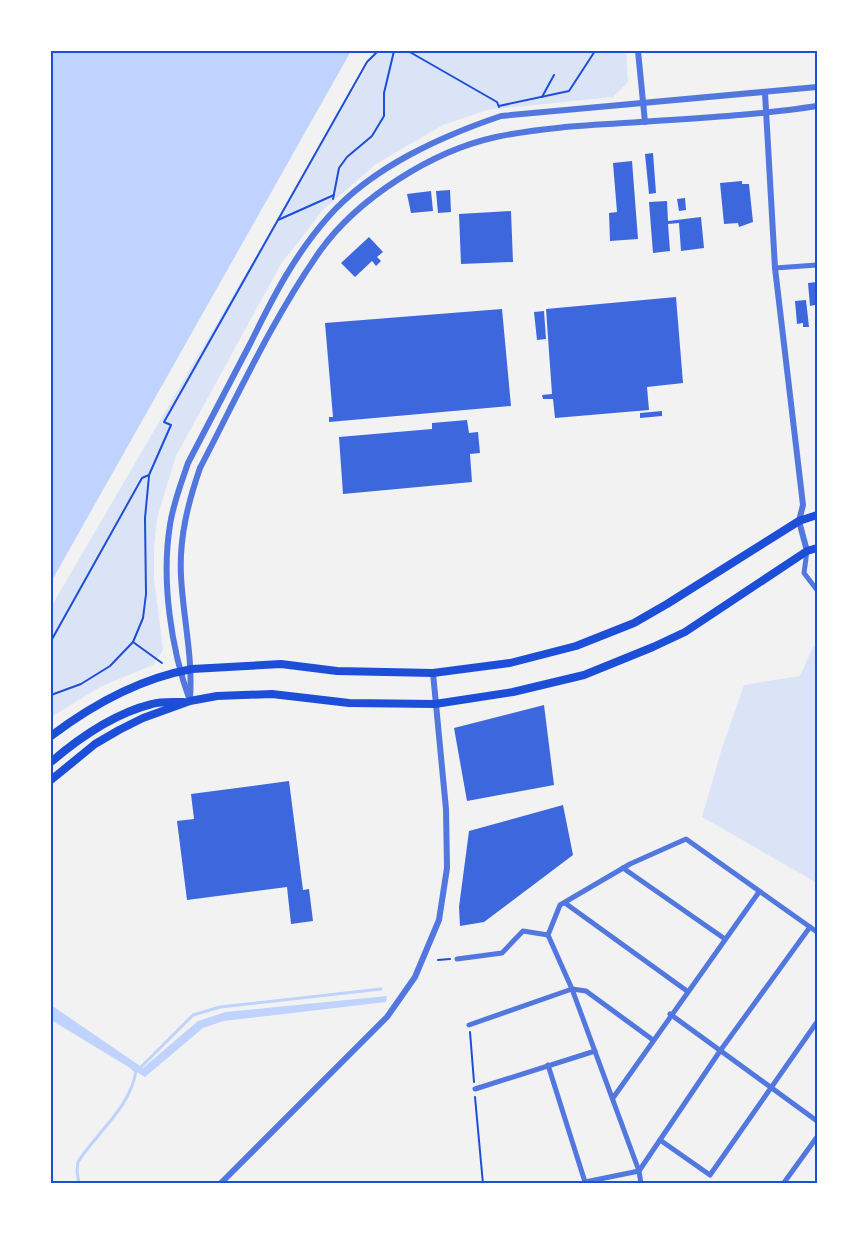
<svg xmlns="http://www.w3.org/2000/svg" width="868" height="1235" viewBox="0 0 868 1235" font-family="'DejaVu Sans',sans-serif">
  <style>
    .green { fill: #dbe4f7 }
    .water { fill: #bfd3fe }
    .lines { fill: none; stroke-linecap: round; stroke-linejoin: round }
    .stream { stroke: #bfd3fe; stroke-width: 3 }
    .building { fill: #3d67dc }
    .path { stroke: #1d4ed8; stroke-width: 2 }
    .minor { stroke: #5277de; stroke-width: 5 }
    .tertiary { stroke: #5277de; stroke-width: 6 }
    .primary { stroke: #1d4ed8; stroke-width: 8 }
    .neatline { fill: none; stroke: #1d4ed8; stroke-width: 2 }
  </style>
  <rect width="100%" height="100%" fill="#f2f2f2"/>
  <g class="green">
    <polygon points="376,51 626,51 628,82 613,97 487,110 443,125 376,164 323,210 281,264 176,456 157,518 154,549 154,579 163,650 153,665 100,687 51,717 51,607"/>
    <polygon points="817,644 817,883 702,817 722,748 744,685 800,676 813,647"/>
  </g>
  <g class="water">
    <polygon points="51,51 351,51 51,582"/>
    <polygon points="387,996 386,1002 223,1021 203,1028 145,1077 51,1020 51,1005 143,1068 198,1021 226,1012"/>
  </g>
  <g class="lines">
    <g class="stream">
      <polyline points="139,1069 193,1015 220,1007 381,989"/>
      <path d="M79,1184l-2,-13 1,-9c19,-30 52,-54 58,-91l-3,-2"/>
    </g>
  </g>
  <g class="building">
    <polygon points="653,153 656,193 649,194 645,154"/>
    <polygon points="632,161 638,239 610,241 609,213 617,212 613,163"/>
    <polygon points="742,181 742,184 749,184 753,222 739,227 738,223 724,224 720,183"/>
    <polygon points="450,190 451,212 438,213 436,191"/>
    <polygon points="431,191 433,211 411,213 407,194"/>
    <polygon points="685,198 686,210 679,211 677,199"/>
    <polygon points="667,201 668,221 701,217 704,248 681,251 679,223 668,224 670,251 653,253 649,202"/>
    <polygon points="511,211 513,262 461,264 459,214"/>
    <polygon points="369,237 383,252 377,257 381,261 376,266 372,261 355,277 341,263"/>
    <polygon points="817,282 817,310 816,310 815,305 810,306 808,283"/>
    <polygon points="676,297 683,383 647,387 649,410 555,418 553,399 543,399 542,395 552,394 546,309"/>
    <polygon points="806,300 809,327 803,327 803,323 797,324 795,301"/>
    <polygon points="502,309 511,406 329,422 329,417 333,417 325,323"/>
    <polygon points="544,311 546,339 537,340 534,312"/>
    <polygon points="662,411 662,416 640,418 640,413"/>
    <polygon points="467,420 469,433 478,432 480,453 470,454 472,482 343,494 339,437 432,429 432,423"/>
    <polygon points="544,705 554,785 467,801 454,728"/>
    <polygon points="289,781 303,890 309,889 313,921 291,924 287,887 187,900 177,821 194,819 191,794"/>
    <polygon points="563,805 573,855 484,922 460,926 459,907 469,831"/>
  </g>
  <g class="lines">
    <g class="path">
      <polyline points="408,51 497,102 499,107"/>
      <polyline points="542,97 554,75"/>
      <polyline points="499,106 569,91 595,51"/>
      <polyline points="333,199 339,168 347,157 372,136 384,116 384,93 394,51"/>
      <polyline points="278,220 334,195"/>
      <polyline points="51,641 142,478 149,475 171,425 164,422 367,62 378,51"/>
      <polyline points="133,642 162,663"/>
      <polyline points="51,695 81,684 110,666 133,642 143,618 146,594 145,518 149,476"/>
      <polyline points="438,960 450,959"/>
      <polyline points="470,1032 474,1082"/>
      <polyline points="475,1097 483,1184"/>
    </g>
    <g class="minor">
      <polyline points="775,268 817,265"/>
      <polyline points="807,551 804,573 817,590"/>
      <polyline points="623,868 725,939"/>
      <polyline points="565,903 687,991"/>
      <polyline points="457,959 502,953 523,931 548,935"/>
      <polyline points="670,1014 817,1121"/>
      <polyline points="469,1025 572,989 586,991 653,1040"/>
      <polyline points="548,1065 585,1182 639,1171 720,1051 810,927"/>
      <polyline points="475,1089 595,1051"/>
      <polyline points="613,1098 759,892"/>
      <polyline points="660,1140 710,1175 817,1022"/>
      <polyline points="641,1184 639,1171 572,989 548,935 560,905 630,864 686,839 817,932"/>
      <polyline points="783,1184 817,1137"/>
    </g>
    <g class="tertiary">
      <polyline points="638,51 645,122"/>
      <polyline points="765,93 775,268 803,505 799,521 807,551"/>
      <path d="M190,698c3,-42 -7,-81 -9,-122 -2,-38 7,-73 19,-108 38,-73 73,-150 120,-217 38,-53 112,-100 176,-114 47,-10 96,-12 144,-15 59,-4 119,-7 177,-16"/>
      <path d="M190,701c-19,-52 -29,-121 -20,-176 3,-21 11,-41 18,-62 21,-40 42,-81 63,-121 22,-45 44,-88 78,-126 44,-49 110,-79 172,-100l316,-29"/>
      <polyline points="220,1184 387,1017 415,977 439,920 447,868 446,809 433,673"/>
    </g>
    <g class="primary">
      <path d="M51,736c41,-31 91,-58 141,-67l89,-5 56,7 96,2 77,-10 66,-17 58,-23 33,-19 132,-83 18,-6"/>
      <path d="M51,762c28,-24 65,-49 101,-58 10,-3 21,-2 31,-2"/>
      <polyline points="51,780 95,744 119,730 143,718 190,701 217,696 272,694 349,703 435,704 513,692 584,675 653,647 685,632 807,551 817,548"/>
    </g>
  </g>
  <rect width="868" height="1235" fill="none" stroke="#ffffff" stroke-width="105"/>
  <rect x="52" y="52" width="764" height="1130" class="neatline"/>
</svg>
